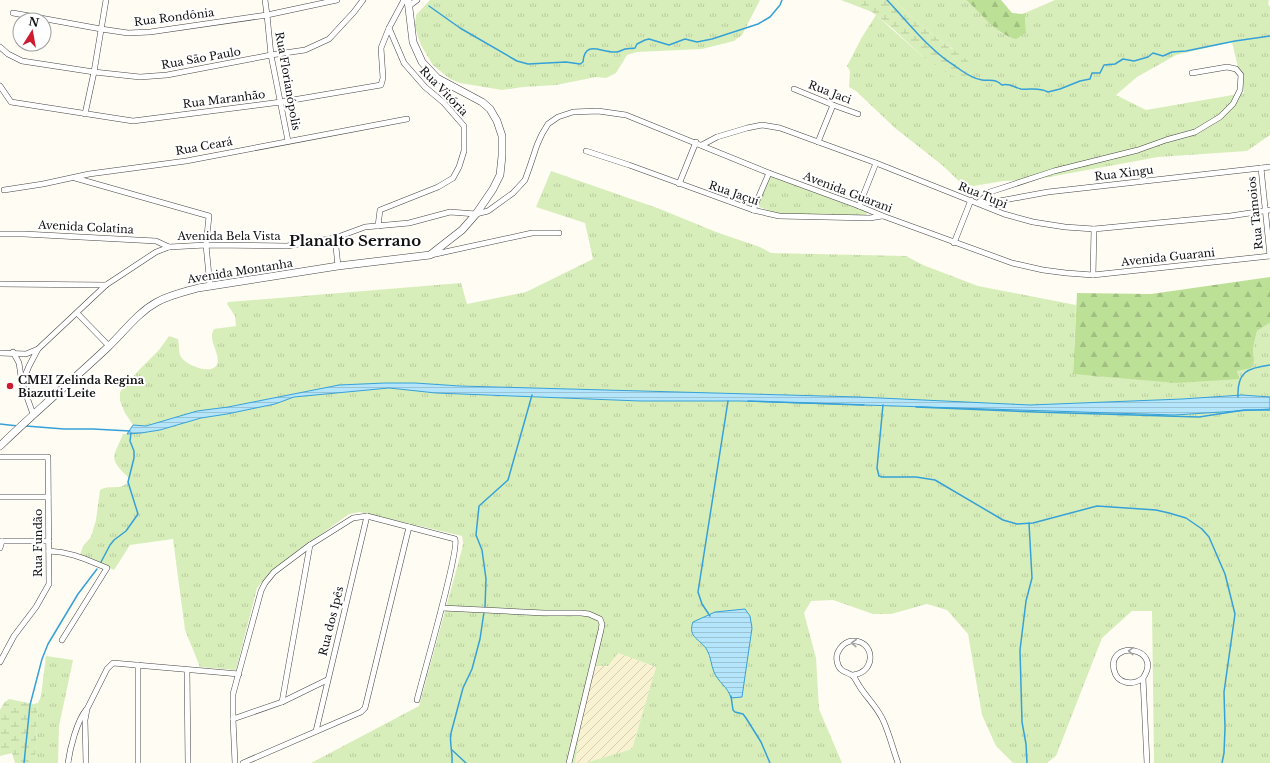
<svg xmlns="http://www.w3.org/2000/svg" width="1270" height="763" viewBox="0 0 1270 763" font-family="'Libre Baskerville',serif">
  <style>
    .farmland { fill: url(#farmland-furrows) }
    .grass { fill: url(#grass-tufts); fill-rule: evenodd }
    .forest { fill: url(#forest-firs) }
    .wetland { fill: url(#wetland-marsh) }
    .water { fill: url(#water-rules); stroke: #35a1d8 }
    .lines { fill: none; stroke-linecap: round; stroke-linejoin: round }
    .stream { stroke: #35a1d8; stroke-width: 1.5 }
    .minor-casing { stroke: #444; stroke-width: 6 }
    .tertiary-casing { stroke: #444; stroke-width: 8 }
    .minor { stroke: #fff; stroke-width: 5 }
    .tertiary { stroke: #fff; stroke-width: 7 }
    .oneway { stroke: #a0a0a0 }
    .poi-dot { fill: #ce1b2f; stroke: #fff; stroke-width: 1.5 }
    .labels { text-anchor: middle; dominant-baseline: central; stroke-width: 4; stroke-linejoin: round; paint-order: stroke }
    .street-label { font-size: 11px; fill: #111; stroke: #fff }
    .poi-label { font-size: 11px; font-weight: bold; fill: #111; stroke: #fff; text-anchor: start }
    .district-label { font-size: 15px; font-weight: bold; fill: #111; stroke: #fff }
  </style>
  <defs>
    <pattern id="farmland-furrows" width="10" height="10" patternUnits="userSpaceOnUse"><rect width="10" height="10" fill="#f8f2d1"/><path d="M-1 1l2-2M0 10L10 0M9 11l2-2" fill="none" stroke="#d4ceb2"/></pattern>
    <pattern id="grass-tufts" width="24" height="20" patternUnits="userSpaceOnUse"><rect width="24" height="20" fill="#d8eeba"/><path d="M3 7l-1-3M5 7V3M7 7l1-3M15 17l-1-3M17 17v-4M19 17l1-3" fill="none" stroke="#b8cb9f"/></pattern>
    <pattern id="forest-firs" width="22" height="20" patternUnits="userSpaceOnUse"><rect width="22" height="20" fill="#bde097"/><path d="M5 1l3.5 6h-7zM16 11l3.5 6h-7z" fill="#a1bf81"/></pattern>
    <pattern id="wetland-marsh" width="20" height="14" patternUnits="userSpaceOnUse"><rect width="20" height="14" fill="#d8eeba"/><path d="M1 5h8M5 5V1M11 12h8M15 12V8" fill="none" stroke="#b8cb9f"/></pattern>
    <pattern id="water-rules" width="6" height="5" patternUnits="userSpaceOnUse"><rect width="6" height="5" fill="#b4e5fb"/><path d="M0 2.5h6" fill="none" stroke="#9ac3d6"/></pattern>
  </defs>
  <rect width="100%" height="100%" fill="#fffcf4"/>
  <polygon class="farmland" points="618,653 656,667 632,749 585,763 575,763 590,665"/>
  <g class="grass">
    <polygon points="430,0 760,0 742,35 734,41 702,49 637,52 627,55 616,73 606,78 596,77 556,85 523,87 502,90 460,83 450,79 433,65 422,47 418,37 415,26 416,15"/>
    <path d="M895,0h71l35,33 10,5 15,-6 -1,-19 30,-13h214l-1,4 2,3v128l-23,16 -89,6 -125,23 -30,1 -30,5 -12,-3 -19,-18 -47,-37 -39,-37 -7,-4 1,-16 -3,-5 15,-29 14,-22 46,41 13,8 18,-15c-21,-14 -41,-30 -58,-49zM1232,42l12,51 -98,17 -30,-15 21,-18 39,-22z"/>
    <path d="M551,171l109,38 56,23 44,15 11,6 135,3 17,9 55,21 98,19 -3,69 167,4 -3,-7 17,-11 -1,-12 4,-17 13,-8v74l-28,-2 -60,4 -152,6 -645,-22 -46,2 -111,22 -31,4 -51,15 -13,-1 -8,-12 -5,-12v-9l18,-21 21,-21 10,-14 9,3c1,5 1,12 2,16 3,9 29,20 36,11 6,-8 -5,-21 -4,-31 0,-2 1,-4 2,-6l22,-3 -1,-10 -8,-12 1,-2 233,-19 6,21 59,-12 67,-33 -8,-36 -49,-16z"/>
    <polygon points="769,176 867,212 866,215 781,215 757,206"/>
    <path d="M389,388l47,5 204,8h100l501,9 29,-1v354h-116l-2,-152h-20l-30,27 -46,118 -9,7h-34l-17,-17 -14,-31 -14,-81 -21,-24 -20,-6 -36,10h-18l-40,-14 -22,1 -7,12 12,45 3,51 23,54h-257l47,-14 24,-82 -38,-14 -10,13h-18l-15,97h-264l108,-57 43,-157 1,-6 -1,-7 -102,-24 -11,2 -77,56 -15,18 -21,82 -36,-3 -15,-37 -12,-91 -43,6 -16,25 -34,-15 3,-9 8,-9 5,-17 4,-30c10,-6 20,1 28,-8v-5c-21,-20 -14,-20 -5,-43l18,-1 19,-3 41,-12 26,-4 48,-10 19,-7zM752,628l-10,69 -11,1 -2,-7 -15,-19 -7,-22z"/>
    <polygon points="46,656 73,660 59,726 58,763 35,763 38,703 41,696"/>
  </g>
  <g class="forest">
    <path d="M966,0h35l11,13 10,1 3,-1 1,20 -10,6c-18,-3 -36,-27 -50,-39z"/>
    <polygon points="1270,277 1270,323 1257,331 1253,348 1254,360 1251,368 1237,371 1240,379 1176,383 1073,374 1077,293 1151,294"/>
  </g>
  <g class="wetland">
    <path d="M841,0h54c21,24 47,41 72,60 5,7 5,12 1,20h-5l-13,-5 -28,-19 -30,-28 -20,-16z"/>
    <polygon points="9,699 33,704 38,703 35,763 15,763 12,753 0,756 0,710 4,703"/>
  </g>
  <g class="water">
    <polygon points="385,383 415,383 460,386 859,397 1030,405 1182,399 1242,395 1270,397 1270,409 1174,415 740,401 640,401 436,393 389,388 294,397 275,404 227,414 201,418 160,430 141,433 127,434 133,425 146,426 197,411 228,407 339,385"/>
    <path d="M745,609l5,7 2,12 -10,69 -11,1c-3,-11 -13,-16 -17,-26 -3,-7 -3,-15 -7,-22 -6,-11 -20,-12 -14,-28l22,-10z"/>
  </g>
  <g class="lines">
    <g class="stream">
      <path d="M887,0c21,22 42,50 68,66 8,6 18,13 27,14 8,1 13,-2 20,5 7,-2 12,2 19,4 10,1 17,-2 27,3l12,-3 20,-8 10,-2 2,-6h8l4,-8 11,-1 8,-5 11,2 14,-4 5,-4 10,3 9,-4 14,-1 49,-10 35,-5"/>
      <path d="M429,6l31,22 57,33 11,3 38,-2 14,2 3,-2c2,-23 18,-9 33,-10 3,0 6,-2 9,-3 3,-1 6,0 10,-1l2,-4 8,-4 4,-1 20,6 16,-6 12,3 15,-3 46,-15 12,-7 10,-12 2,-5"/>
      <path d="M1238,397c-1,-25 9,-29 32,-32"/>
      <polyline points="748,401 864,405"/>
      <polyline points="883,405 877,468 879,476 882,477 916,477 935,480 1003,520 1017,524 1033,523 1097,506 1156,510 1169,513 1186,518 1202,529 1209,537 1225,574 1235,614 1224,692 1225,728 1224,753 1222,763"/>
      <polyline points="916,407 1035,412 1199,417 1244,410 1270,410"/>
      <polyline points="0,424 18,426"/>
      <polyline points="26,426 64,429 93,429 130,431"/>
      <polyline points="100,564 110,545 114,540 126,531 138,514 128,482 134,458 134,451 130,441 131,433"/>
      <polyline points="485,607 486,579 482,550 476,535 479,506 508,480 532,395"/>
      <polyline points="710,616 702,604 698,592 728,401"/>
      <polyline points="731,696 733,710 735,712 743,714 746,718 761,742 770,763"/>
      <polyline points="452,750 466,763"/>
      <polyline points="24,763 30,705 42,659 48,644 78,594 97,569"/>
      <path d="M452,763c1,-10 -3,-21 -1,-30l12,-45 9,-19 8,-30 4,-27"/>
      <polyline points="1027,763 1026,744 1022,722 1020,650 1026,601 1032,578 1029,523"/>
    </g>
    <defs>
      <g id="minor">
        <polyline points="265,0 267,15 271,55 288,141"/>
        <polyline points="409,6 417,0"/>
        <polyline points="13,13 101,29 128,33 150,32 267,15 337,0"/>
        <polyline points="0,47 8,54 22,61 94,72 140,77 167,75 271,55 305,50 329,39 354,12 363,0"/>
        <polyline points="0,86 11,102 133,121 281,102 381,85 383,78 381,48 389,28"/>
        <polyline points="794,89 833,105 858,114"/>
        <polyline points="85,114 94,72 106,0"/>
        <polyline points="818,142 833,105"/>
        <polyline points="702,145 717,137 747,128 762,125 780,128 876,163 1004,214 1033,222 1065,227 1094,229 1230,216 1270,210"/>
        <polyline points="586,151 629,165 753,210 779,216 870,218 882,216"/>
        <polyline points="1261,168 1270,256"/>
        <polyline points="75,178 209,216 206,245 210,286"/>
        <polyline points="679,184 696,142"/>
        <polyline points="4,190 43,184 89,174 186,161 407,119"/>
        <polyline points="978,203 990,192 1054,171 1138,150 1166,140 1195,132 1220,117 1233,104 1240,90 1241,75 1236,69 1227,67 1192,73"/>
        <polyline points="983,204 1048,192 1270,167"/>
        <polyline points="859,206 876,163"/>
        <polyline points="753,210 769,173"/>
        <polyline points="378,226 380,210 438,187 453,178 459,167 464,151 464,126 444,103 425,87 404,63 389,28 404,0"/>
        <polyline points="0,234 24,234 156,241 169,247"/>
        <polyline points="335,238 338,266"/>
        <polyline points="954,243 971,200"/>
        <polyline points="431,255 532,233 559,233"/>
        <polyline points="1093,275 1094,229"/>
        <polyline points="0,284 106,285"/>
        <polyline points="77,313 109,346"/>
        <polyline points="13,352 19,363 22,383 33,414"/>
        <polyline points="0,353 26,354 38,349"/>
        <polyline points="22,383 29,366 38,349 106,285 156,252 169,247 206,245 287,246 335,238 365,227 409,223 450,212 476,214 488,211 513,193 525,180 530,166 537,145 542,134 548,124 558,117 573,112 598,111 626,115 769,173 859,206 883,216 1012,263 1043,270 1066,273 1093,275 1270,256"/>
        <polyline points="0,457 48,457 49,584 36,607 14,636 0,662"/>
        <polyline points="0,497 48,497"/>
        <polyline points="0,541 49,541"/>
        <polyline points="0,548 2,541"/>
        <path d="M49,551c23,1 38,9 58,17l-45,72"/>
        <polyline points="442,608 544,613 581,613 589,614 600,619 602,624 601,630 569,763"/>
        <polyline points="138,665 138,763"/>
        <polyline points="187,670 188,763"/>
        <path d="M853,675c25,-3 21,-36 -1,-34 -9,1 -17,11 -15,20 2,13 12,10 17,16 2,3 4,7 6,10 7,11 17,20 23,33 6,13 10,29 15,43"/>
        <path d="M1143,678c-10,8 -26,6 -29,-8 -7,-31 50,-23 29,8l4,85"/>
        <polyline points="282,702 310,545"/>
        <polyline points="233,719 282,702 327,680"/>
        <polyline points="316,731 367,516"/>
        <path d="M68,763c2,-15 9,-42 18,-53"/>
        <polyline points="86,763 85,720 87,709 107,669 113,663 239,674"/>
        <path d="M235,763l-2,-44v-25l28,-103 4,-8 9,-11 36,-27 43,-27 14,-2 88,23c5,10 -33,140 -38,161"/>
        <polyline points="243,763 361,712 365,708 409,527"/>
      </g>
      <path id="tertiary" d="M0,446c35,-34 72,-65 108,-99 16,-15 29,-34 49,-45 13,-7 27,-10 41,-14l140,-22 92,-11 32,-25 14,-16 17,-25 7,-14 2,-19v-20l-5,-15 -7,-12 -8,-7 -45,-24 -15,-16 -9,-20 -5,-42"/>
    </defs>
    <use href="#minor" class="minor-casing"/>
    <use href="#tertiary" class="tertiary-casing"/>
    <use href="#minor" class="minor"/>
    <use href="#tertiary" class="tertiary"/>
  </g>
  <defs><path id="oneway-chevron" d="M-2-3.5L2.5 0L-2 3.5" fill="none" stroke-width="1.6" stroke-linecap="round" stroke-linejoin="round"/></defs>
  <g class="oneway">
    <use href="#oneway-chevron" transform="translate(854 643) rotate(-178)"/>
    <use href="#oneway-chevron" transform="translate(1131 651) rotate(-177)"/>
  </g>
  <circle class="poi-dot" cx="10" cy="386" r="4"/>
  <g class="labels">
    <g class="street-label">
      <text transform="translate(174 17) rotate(-7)">Rua Rondônia</text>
      <text transform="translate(201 58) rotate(-10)">Rua São Paulo</text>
      <text transform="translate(288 81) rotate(80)">Rua Florianópolis</text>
      <text transform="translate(444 91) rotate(46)">Rua Vitória</text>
      <text transform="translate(830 92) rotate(21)">Rua Jaci</text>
      <text transform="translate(224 99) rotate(-7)">Rua Maranhão</text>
      <text transform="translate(204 146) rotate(-10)">Rua Ceará</text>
      <text transform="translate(1124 173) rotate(-7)">Rua Xingu</text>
      <text transform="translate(848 192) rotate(21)">Avenida Guarani</text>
      <text transform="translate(734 193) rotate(19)">Rua Jaçuí</text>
      <text transform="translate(983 195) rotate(22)">Rua Tupi</text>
      <text transform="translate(1255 213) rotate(-96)">Rua Tamoios</text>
      <text transform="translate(86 227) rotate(3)">Avenida Colatina</text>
      <text x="229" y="236">Avenida Bela Vista</text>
      <text transform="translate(1168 257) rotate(-6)">Avenida Guarani</text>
      <text transform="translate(240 271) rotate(-9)">Avenida Montanha</text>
      <text transform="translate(38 543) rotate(-90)">Rua Fundão</text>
      <text transform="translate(331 621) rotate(-76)">Rua dos Ipês</text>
    </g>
    <g class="poi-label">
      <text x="18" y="380">CMEI Zelinda Regina<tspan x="18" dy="13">Biazutti Leite</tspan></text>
    </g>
    <g class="district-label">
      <text x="355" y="240">Planalto Serrano</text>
    </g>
  </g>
  <g transform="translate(32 32) rotate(11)"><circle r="19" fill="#ffffff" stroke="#a0a0a0"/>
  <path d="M0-3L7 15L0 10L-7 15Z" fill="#ce1b2f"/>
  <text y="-6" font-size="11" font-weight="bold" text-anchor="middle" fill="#111111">N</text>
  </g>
</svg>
